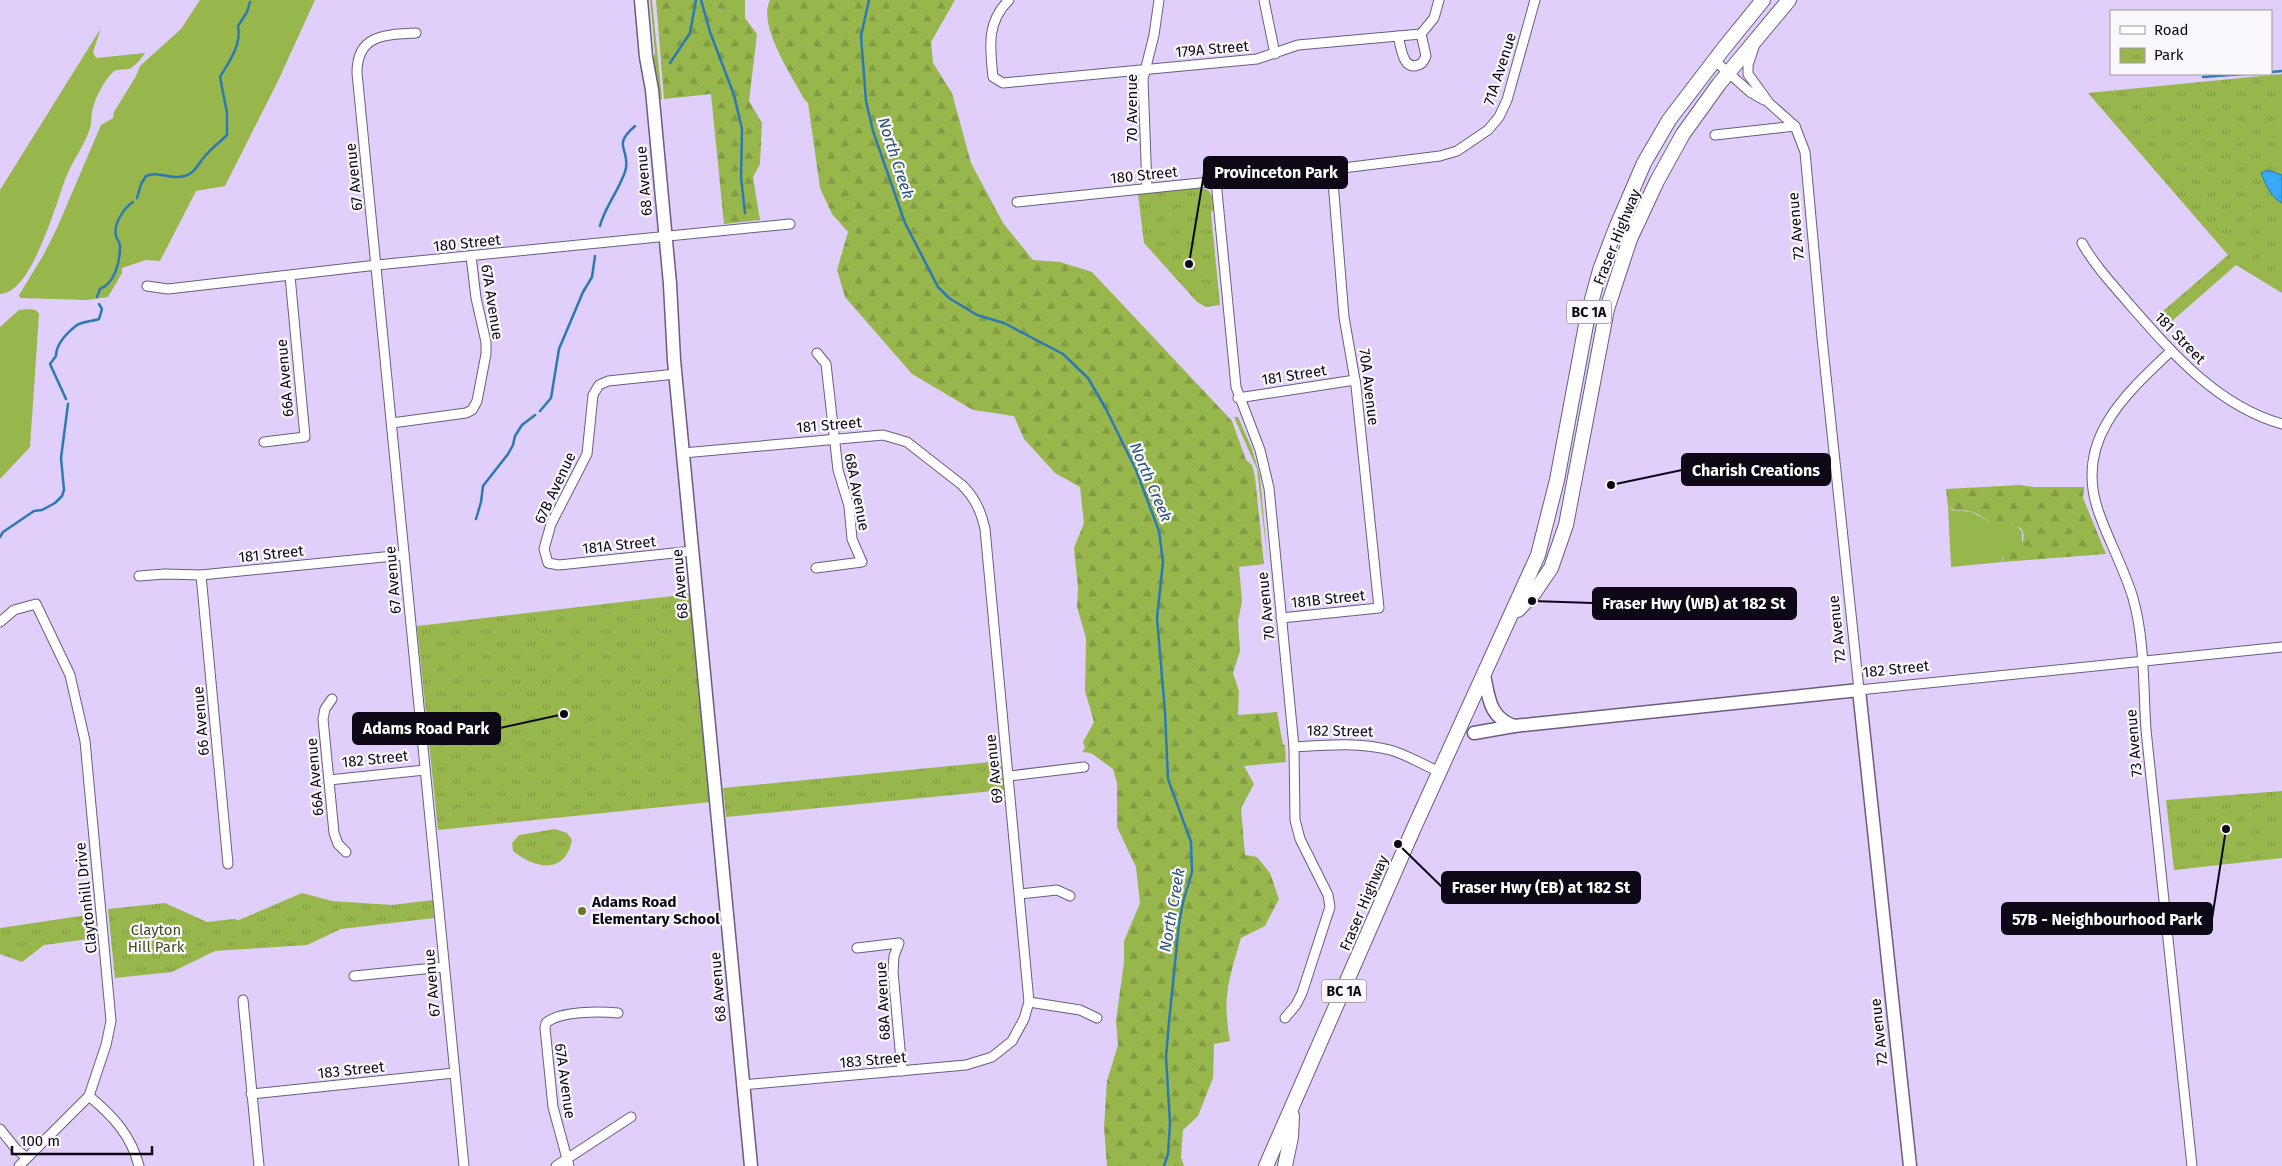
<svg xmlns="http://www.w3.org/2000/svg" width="2282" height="1166" viewBox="0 0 2282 1166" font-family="'Fira Sans',sans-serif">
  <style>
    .grass { fill: #97b74c }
    .forest { fill: url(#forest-firs) }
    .park { fill: url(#park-tufts) }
    .water { fill: url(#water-ripples); stroke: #2c79b4 }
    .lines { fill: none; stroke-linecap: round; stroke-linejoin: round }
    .stream { stroke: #2c79b4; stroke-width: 2.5 }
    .street-casing { stroke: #6b5c81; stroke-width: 11 }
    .secondary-casing { stroke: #6b5c81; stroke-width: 15 }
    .primary-casing { stroke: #6b5c81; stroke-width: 16 }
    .street { stroke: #fff; stroke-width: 9 }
    .secondary { stroke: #fff; stroke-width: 12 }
    .primary { stroke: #fff; stroke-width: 14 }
    .poi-dot { fill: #617728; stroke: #faf8fc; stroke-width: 2 }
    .labels { text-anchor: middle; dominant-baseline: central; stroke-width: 4.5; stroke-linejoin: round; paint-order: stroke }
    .shield { fill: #faf8fc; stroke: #55505b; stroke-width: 1 }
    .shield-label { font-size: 14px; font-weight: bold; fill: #0e0816 }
    .street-label { font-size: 15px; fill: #0e0816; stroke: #faf8fc }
    .poi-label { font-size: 15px; font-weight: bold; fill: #0e0816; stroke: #faf8fc; text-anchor: start }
    .park-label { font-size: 15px; fill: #435122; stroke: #faf8fc }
    .water-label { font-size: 16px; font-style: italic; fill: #275273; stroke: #faf8fc }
    .leader { fill: none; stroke: #0e0816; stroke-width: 2 }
    .callout-dot { fill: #0e0816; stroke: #faf8fc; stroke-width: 2 }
    .callout { fill: #0e0816; stroke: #0e0816; stroke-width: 2 }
    .callout-label { font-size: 16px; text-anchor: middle; font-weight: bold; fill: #fff }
  </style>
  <defs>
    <pattern id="forest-firs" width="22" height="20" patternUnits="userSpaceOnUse" patternTransform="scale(1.25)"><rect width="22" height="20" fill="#97b74c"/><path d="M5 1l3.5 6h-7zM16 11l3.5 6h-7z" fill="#819c42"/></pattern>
    <pattern id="park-tufts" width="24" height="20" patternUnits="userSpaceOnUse" patternTransform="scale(1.25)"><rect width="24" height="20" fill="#97b74c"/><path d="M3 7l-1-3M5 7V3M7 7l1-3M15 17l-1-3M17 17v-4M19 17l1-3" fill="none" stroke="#819c42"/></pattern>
    <pattern id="water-ripples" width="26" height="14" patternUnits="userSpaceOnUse" patternTransform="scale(1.25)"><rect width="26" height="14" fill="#39aaf7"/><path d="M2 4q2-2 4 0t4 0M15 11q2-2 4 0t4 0" fill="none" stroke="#3191d3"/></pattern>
  </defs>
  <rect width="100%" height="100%" fill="#e0cffa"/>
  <g class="grass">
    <polygon points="200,0 315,0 278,81 225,186 196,191 160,261 146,260 122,268 122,273 108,297 87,300 20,298 19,295 44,254 57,228 101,125 113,118 114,112 136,76 140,66 181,29"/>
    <polygon points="650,0 652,0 662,99 660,99 653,59 655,53"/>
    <path d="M101,28l-8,24 3,6 49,-5c-3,5 -11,14 -16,16 -7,1 -13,-1 -18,5 -8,9 -17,26 -19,38 -1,6 0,12 -3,19 -5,15 -16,29 -22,44 -11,26 -34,118 -67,119v-104z"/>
    <polygon points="29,309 36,310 39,314 30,447 0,479 0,327 19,310"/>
    <polygon points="1234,417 1238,417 1252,449 1260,476 1268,564 1257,469"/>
    <polygon points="1948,506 1952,510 1972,512 1988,521 2016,525 2022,532 2022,543 2002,558 2002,562 1951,567"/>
  </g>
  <g class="forest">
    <polygon points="656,0 745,0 745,18 757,34 749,101 762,123 760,164 753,177 760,220 724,224 711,94 664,99"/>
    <path d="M770,0h185l-24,42 2,21 19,30 19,70 32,60 30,37 27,2 32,10 140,149 14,39 6,5 3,12 9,87 -25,3 3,34 -4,20 2,30 -7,22 6,18 -1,24 39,-3 6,33h2l1,17 -42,4 10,18 -13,24 4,47 12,2 13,16 9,26 -14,27 -24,12c-12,41 -19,59 -11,103l-16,3 -1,34 -15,38 -15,14 -2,27 3,9h-77l-3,-39 3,-46 11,-36 -2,-24 8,-59v-21l16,-38 -4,-36 -19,-40v-44l-4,-14 -22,-16 -9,-1 3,-4 -2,-6 11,-20 -9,-31 1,-53 -9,-31 1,-19 -4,-40 10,-25 -4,-36 -25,-14 -31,-34 -10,-23 -41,-6 -61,-36 -67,-77 -8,-27 11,-38 -16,-18 -12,-26 -12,-85 -4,-4c-12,-23 -47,-74 -34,-99z"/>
    <path d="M2020,485l14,2h50l-1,11 23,56 -104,8 3,-12 7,-5 10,-2c8,-22 -17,-18 -28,-20 -8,-2 -13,-8 -21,-11 -9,-3 -18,1 -25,-6l-2,-17z"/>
  </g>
  <g class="park">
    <polygon points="2282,74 2282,293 2236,265 2164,328 2155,318 2228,255 2088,93"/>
    <path d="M1198,187l10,3c6,7 8,16 3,23l9,92 -14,2 -9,-5 -53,-59 -6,-49z"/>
    <polygon points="690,594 711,802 438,830 417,626"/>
    <polygon points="1001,761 1004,790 726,817 723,788"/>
    <polygon points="2282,791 2282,858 2174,870 2166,800"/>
    <path d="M555,829l12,4 5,7c-7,35 -37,29 -59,11l-1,-8 7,-8z"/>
    <polygon points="302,893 332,901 392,905 433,900 434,918 341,929 307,945 215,951 172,972 115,978 108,909 165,903 207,922 233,919 239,920"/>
    <polygon points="94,914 96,938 44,945 22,962 0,954 0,928"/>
  </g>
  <path class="water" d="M2267,170l15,5v28c-9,-3 -18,-21 -21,-30z"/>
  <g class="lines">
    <g class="stream">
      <polyline points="701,0 710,32 734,95 742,129 741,177 745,213"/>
      <polyline points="869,0 861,36 866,101 873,131 905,223 938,287 949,298 977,315 1004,323 1063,354 1088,378 1106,409 1136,470 1159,531 1163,562 1157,618 1165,712 1168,779 1191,842 1192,872 1183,902 1179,924 1169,1022 1166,1057 1170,1123 1168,1154 1164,1166"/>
      <polyline points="670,63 690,33 696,0"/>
      <polyline points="2271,72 2282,71"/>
      <polyline points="2203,77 2243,74"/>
      <path d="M137,198l4,-14 5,-8c12,-5 20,2 32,1 17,-1 18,-11 27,-21 7,-8 15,-14 22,-21v-22l-7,-36c9,-15 22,-33 18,-51l9,-14 3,-10"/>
      <path d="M600,226c4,-18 23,-42 26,-58 3,-21 -14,-22 9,-42"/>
      <path d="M97,297l3,-8c15,-6 20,-27 20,-43 0,-4 -3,-6 -4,-10 -3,-12 8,-28 17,-34"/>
      <path d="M66,399l-16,-35 6,-8c0,-12 12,-24 21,-31 5,-3 16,-4 22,-6l3,-10 -3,-5"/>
      <polyline points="540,411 551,398 559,349 583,292 592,277 595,256"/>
      <polyline points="476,519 481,502 483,486 508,454 513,445 515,436 522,425 535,415"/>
      <polyline points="0,537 3,532 34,511 42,510 55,503 62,496 64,490 61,458 68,404"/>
    </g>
    <defs>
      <g id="street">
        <path d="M1009,0c-23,22 -19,48 -16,77l10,6 254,-24 41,-14 123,-11"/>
        <polyline points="1264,0 1275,54"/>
        <path d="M416,33c-31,2 -59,1 -59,40l107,1093"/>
        <polyline points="1421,34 1434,18 1439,0"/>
        <path d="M1398,36c3,9 4,35 20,29 5,-1 6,-5 8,-9l-5,-22"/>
        <polyline points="1754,47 1748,65 1748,74 1769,103 1795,126 1805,152 1822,338 1859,690 2282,647"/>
        <polyline points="1714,60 1750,92 1764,100"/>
        <polyline points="1715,135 1795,126"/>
        <polyline points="1216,181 1236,387 1260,450 1269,488 1294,747 1295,820 1300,839 1328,895 1330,907 1302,993 1296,1005 1285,1018"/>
        <polyline points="1147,188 1143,79 1154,35 1159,0"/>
        <polyline points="1017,202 1343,168 1440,156 1457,151 1488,130 1499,117 1507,100 1535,0"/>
        <path d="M2082,243c13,23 31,42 49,63 42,48 87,100 151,118"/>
        <polyline points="147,286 168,289 377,265 790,224"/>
        <path d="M2171,351c-48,45 -98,91 -72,162 10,29 25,55 34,85 12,43 10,87 13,132l46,436"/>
        <polyline points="676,374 608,381 599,385 593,395 587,454 551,524 544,549 548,563 559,565 693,551"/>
        <polyline points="1238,398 1355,380"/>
        <polyline points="392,423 466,413 472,410 477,401 486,354 486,342 476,298 471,256"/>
        <polyline points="264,442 305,437 290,276"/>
        <path d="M683,453l200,-18 24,7 55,43c13,13 19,26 23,44l44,473 -5,17 -12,22 -20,16 -26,8 -224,20"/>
        <polyline points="816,568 862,562 852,539 849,506 838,470 826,364 817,353"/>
        <polyline points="201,575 228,864"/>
        <polyline points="139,576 165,574 201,575 404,555"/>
        <polyline points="1281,618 1379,608 1356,386 1344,317 1332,169"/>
        <polyline points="0,622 14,610 36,604 70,675 85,741 111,1021 106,1045 89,1096 19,1166"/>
        <polyline points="332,699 325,709 323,719 334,833 338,844 346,852"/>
        <path d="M1294,747c32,-2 65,-5 96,3 18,5 33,15 50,22"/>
        <polyline points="1009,776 1084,767"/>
        <polyline points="329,780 425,770"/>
        <polyline points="1020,894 1057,890 1070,896"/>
        <polyline points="857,948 899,943 894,956 893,972 902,1071"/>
        <polyline points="354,976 444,967"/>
        <polyline points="243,1000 259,1166"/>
        <polyline points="1029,1002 1080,1010 1097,1018"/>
        <polyline points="251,1094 454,1073"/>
        <path d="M89,1096c24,20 42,39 50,70"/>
        <polyline points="0,1129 16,1149 26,1157"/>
        <polyline points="556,1166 631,1117"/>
        <path d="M569,1166l-16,-59 -8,-79 1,-5c13,-12 55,-12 72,-10"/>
      </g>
      <g id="secondary">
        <polyline points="641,0 646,57 652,90 670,284 674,360 751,1166"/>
        <path d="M1484,675c5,23 5,42 30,51"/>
        <polyline points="1474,733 1514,726 1859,690 1910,1166"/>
      </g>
      <g id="primary">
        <polyline points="1518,610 1534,593 1551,568 1566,525 1607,309 1630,239 1657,181 1683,134 1719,84 1789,0"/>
        <polyline points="1266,1166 1413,830 1538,555 1557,480 1588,314 1600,270 1616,228 1644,163 1669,120 1724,48 1763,0"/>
        <polyline points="1285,1166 1291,1137 1292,1116"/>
      </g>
    </defs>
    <use href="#street" class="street-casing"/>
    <use href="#secondary" class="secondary-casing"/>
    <use href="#primary" class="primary-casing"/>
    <use href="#street" class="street"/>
    <use href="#secondary" class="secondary"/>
    <use href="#primary" class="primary"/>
  </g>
  <circle class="poi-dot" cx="582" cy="911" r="5"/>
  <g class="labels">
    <g class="shield">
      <rect x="1566.5" y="300.5" width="45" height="23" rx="4"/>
      <rect x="1321.5" y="979.5" width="45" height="23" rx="4"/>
    </g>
    <g class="shield-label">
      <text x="1589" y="312">BC 1A</text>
      <text x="1344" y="991">BC 1A</text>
    </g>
    <g class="street-label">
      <text transform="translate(1212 49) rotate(-5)">179A Street</text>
      <text transform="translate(1500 69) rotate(-72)">71A Avenue</text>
      <text transform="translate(1132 108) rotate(-90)">70 Avenue</text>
      <text transform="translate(1144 175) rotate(-6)">180 Street</text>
      <text transform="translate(354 177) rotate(-96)">67 Avenue</text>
      <text transform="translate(644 181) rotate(-95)">68 Avenue</text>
      <text transform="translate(1796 226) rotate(-95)">72 Avenue</text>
      <text transform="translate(1617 237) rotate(-68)">Fraser Highway</text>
      <text transform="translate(467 243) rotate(-6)">180 Street</text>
      <text transform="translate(492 302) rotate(81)">67A Avenue</text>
      <text transform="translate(2180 338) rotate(46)">181 Street</text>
      <text transform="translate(1294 375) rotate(-9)">181 Street</text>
      <text transform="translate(285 378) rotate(-95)">66A Avenue</text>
      <text transform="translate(1369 387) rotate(83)">70A Avenue</text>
      <text transform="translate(829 425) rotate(-5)">181 Street</text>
      <text transform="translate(555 488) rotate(-65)">67B Avenue</text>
      <text transform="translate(857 492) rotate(79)">68A Avenue</text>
      <text transform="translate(619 545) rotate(-6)">181A Street</text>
      <text transform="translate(271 554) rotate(-6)">181 Street</text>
      <text transform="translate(393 580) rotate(-95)">67 Avenue</text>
      <text transform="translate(680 584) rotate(-95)">68 Avenue</text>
      <text transform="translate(1328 599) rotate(-6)">181B Street</text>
      <text transform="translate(1266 606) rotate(-96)">70 Avenue</text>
      <text transform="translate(1837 629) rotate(-96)">72 Avenue</text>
      <text transform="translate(1896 669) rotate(-6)">182 Street</text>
      <text transform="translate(201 721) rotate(-95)">66 Avenue</text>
      <text transform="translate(1340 731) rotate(1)">182 Street</text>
      <text transform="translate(2134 743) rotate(-95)">73 Avenue</text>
      <text transform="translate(375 759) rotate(-6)">182 Street</text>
      <text transform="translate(994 769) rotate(-96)">69 Avenue</text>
      <text transform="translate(315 777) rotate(-95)">66A Avenue</text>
      <text transform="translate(86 898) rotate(-96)">Claytonhill Drive</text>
      <text transform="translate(1364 903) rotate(-67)">Fraser Highway</text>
      <text transform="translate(432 983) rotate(-95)">67 Avenue</text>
      <text transform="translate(718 987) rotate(-95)">68 Avenue</text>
      <text transform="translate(883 1001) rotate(-93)">68A Avenue</text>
      <text transform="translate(1879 1032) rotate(-96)">72 Avenue</text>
      <text transform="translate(873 1060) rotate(-5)">183 Street</text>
      <text transform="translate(351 1070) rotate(-6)">183 Street</text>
      <text transform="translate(565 1081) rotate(82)">67A Avenue</text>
    </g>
    <g class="poi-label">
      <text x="592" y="902">Adams Road<tspan x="592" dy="17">Elementary School</tspan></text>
    </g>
    <g class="park-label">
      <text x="156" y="930">Clayton<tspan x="156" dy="17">Hill Park</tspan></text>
    </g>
    <g class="water-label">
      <text transform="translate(896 158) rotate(72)">North Creek</text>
      <text transform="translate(1151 482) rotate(67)">North Creek</text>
      <text transform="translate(1172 910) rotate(-80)">North Creek</text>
    </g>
  </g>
  <path class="leader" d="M1189 264L1204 173M1611 485L1682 470M1532 601L1593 603M564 714L500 728M1398 844L1442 887M2226 829L2212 919"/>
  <g class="callout-dot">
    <circle cx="1189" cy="264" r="5"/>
    <circle cx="1611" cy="485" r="5"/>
    <circle cx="1532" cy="601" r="5"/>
    <circle cx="564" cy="714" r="5"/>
    <circle cx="1398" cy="844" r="5"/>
    <circle cx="2226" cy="829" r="5"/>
  </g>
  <g class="callout">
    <rect x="1204" y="157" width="143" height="31" rx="5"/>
    <rect x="1682" y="454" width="148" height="31" rx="5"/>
    <rect x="1593" y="588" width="203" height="31" rx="5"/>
    <rect x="353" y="713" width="147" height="31" rx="5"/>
    <rect x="1442" y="872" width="198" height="31" rx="5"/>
    <rect x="2002" y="903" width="210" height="31" rx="5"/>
  </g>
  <g class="callout-label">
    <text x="1276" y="178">Provinceton Park</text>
    <text x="1756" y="476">Charish Creations</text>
    <text x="1694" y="609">Fraser Hwy (WB) at 182 St</text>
    <text x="426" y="734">Adams Road Park</text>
    <text x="1541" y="893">Fraser Hwy (EB) at 182 St</text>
    <text x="2107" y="925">57B - Neighbourhood Park</text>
  </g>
  <rect x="2110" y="10" width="162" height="65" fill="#faf8fc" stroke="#9c98a0"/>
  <rect x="2120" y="26" width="25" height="8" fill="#ffffff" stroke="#9c98a0"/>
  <text x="2154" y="35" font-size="15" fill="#0e0816">Road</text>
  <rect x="2120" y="48" width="25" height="15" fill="url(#park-tufts)" stroke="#9c98a0"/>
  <text x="2154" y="60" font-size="15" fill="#0e0816">Park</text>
  <path d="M12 1146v8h140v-8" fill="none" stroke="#0e0816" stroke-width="2.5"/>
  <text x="20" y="1146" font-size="15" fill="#0e0816" stroke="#faf8fc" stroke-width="4" paint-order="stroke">100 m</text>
</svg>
